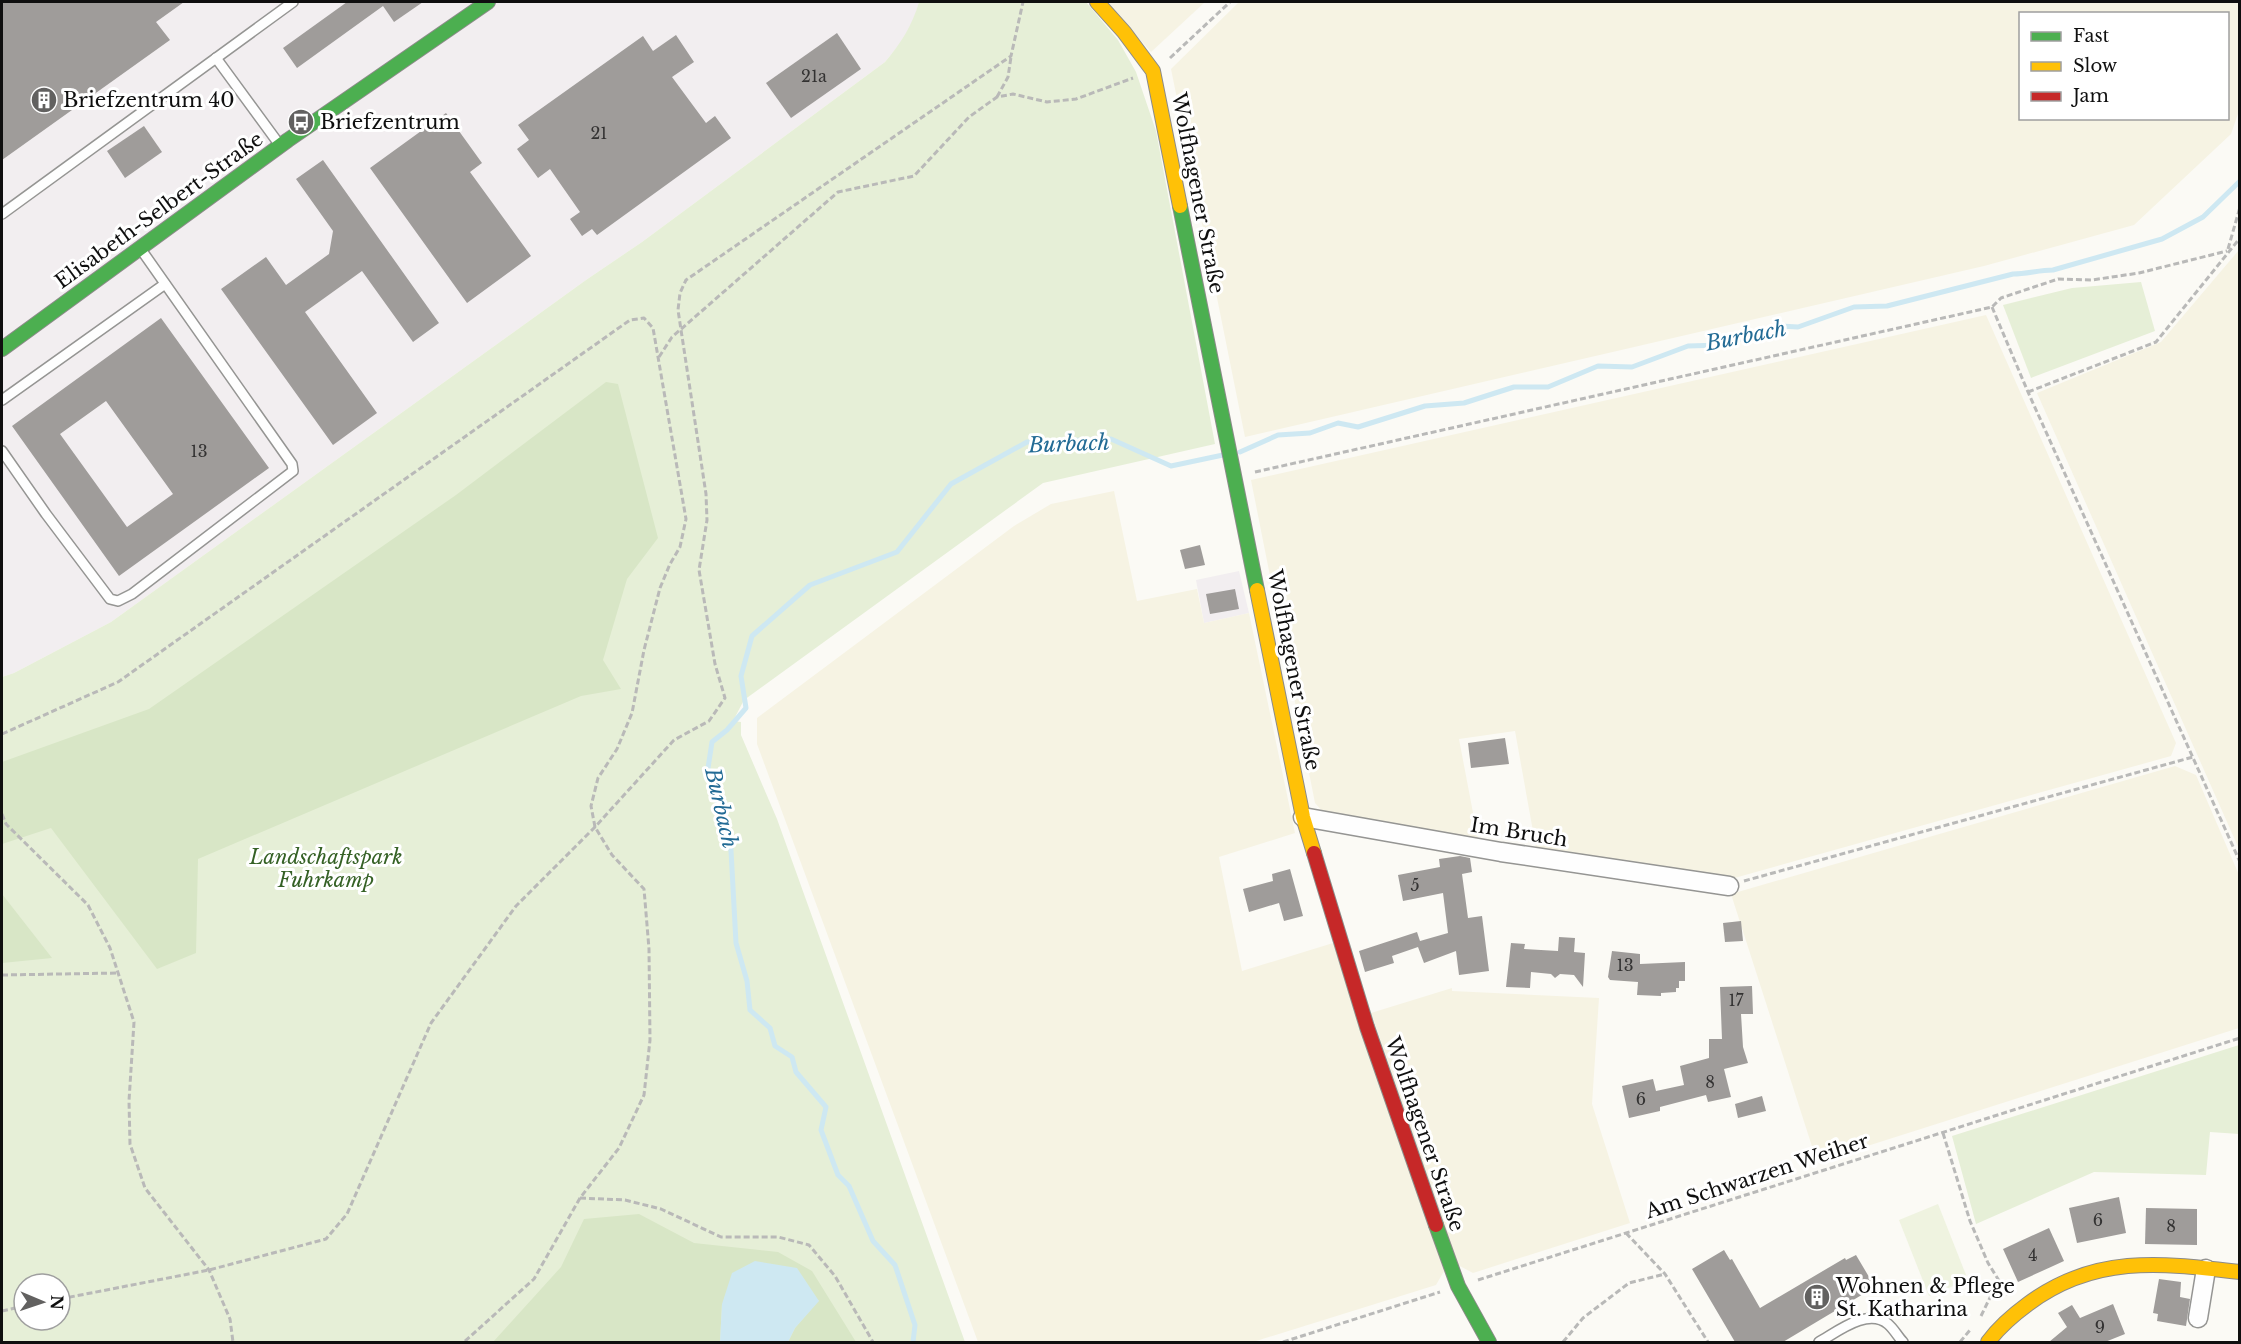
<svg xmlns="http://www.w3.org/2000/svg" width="2241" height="1344" viewBox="0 0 2241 1344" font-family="'Libre Baskerville',serif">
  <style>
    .industrial { fill: #f2eef0 }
    .farmland { fill: #f6f3e3; fill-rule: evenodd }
    .green { fill: #e6efd7; fill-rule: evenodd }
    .forest { fill: #d8e6c6 }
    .pitch { fill: #eff3e0 }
    .water { fill: #cee8f2 }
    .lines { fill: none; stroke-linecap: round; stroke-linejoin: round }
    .stream { stroke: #cee8f2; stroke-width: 5 }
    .building { fill: #9f9c9a; fill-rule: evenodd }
    .lane-casing { stroke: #959593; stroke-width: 12 }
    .street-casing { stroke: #959593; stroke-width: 21 }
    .fast-casing { stroke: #8c8b89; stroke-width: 16 }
    .slow-casing { stroke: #8c8b89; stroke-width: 16 }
    .jam-casing { stroke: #8c8b89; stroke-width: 16 }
    .path { stroke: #b9b9b8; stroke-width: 3; stroke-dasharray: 6 3; stroke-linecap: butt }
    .lane { stroke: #fefefe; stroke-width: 9 }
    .street { stroke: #fefefe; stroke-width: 18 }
    .fast { stroke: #4caf50; stroke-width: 14 }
    .slow { stroke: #ffc107; stroke-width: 14 }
    .jam { stroke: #c62828; stroke-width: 14 }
    .labels { text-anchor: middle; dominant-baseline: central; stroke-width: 6; stroke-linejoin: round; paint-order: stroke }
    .number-label { font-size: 16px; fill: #333232 }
    .poi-label { font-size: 20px; fill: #0f0f0f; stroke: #fff; text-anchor: start }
    .street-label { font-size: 20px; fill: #0f0f0f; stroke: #fff }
    .park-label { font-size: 20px; font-style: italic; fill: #356125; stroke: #fff }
    .water-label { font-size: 21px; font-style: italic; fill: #236b95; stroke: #fff }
  </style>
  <rect width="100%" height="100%" fill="#fbfaf5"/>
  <g class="industrial">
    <polygon points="2,2 919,2 914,19 903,40 885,62 642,242 586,280 111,622 14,673 2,677"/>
    <polygon points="1239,571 1249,613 1204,623 1196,580"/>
  </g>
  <g class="farmland">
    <polygon points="1107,2 1205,2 1151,52"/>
    <path d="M1239,2h1000v109l-8,23 -97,91 -150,41 -739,171 -74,-368zM2020,14h208v104h-208z"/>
    <polygon points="2239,250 2239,849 2037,393 2161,342"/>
    <polygon points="1986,315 2176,743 2171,756 1731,879 1536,848 1515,731 1459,739 1478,839 1326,815 1315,803 1251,480"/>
    <polygon points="1114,491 1137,601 1197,589 1204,623 1249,613 1295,833 1219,857 1242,971 1333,943 1444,1271 1436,1285 1253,1342 978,1342 757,744 757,718 1014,526 1051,504"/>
    <polygon points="2175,766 2196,775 2239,875 2239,1028 1817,1162 1731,894"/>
    <polygon points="1452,988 1452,991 1599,998 1592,1104 1630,1223 1473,1273 1458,1265 1371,1013"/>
  </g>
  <g class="green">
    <path d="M919,2h167l32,38 18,32 20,59 59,313 -172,39 -299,217 -11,21 8,1v13l36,84 188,523h-963v-665l12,-4 97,-51 475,-342 56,-38 243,-180c16,-19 27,-36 34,-60zM24,1284h36v36h-36z"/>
    <polygon points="2141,282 2155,331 2031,378 2003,305 2072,288"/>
    <polygon points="2239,1045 2239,1134 2210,1132 2206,1175 2094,1172 1976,1224 1952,1136"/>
  </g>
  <g class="forest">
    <polygon points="606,382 618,384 658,538 627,579 603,660 621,689 581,696 198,859 196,953 157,969 51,828 2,844 2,762 149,709 456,495"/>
    <polygon points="2,894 52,958 2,963"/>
    <polygon points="639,1214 694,1243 778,1252 812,1271 856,1342 788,1342 795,1328 819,1300 722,1304 720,1342 493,1342 561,1267 584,1219"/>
  </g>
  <polygon class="pitch" points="1938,1204 1968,1280 1929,1296 1899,1220"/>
  <polygon class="water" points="755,1261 797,1268 819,1301 795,1328 788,1342 720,1342 722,1304 732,1273"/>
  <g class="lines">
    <g class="stream">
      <path d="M1240,452l38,-17 32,-2 28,-10 20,4 67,-21 39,-3 50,-16h34l50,-21 34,1 56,-21 33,-1 59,-19 18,1 56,-20 33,-1 126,-32c14,0 26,-4 40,-4l109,-31 41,-22 37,-36"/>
      <polyline points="913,1342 915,1325 895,1265 873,1241 849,1186 838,1175 821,1130 826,1107 796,1072 792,1057 775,1046 770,1028 750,1010 747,981 736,943 730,832 714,794 708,768 712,742 727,730 746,708 741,676 752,636 810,585 897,552 951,484 1027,442 1111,439 1171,466 1223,455"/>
    </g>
  </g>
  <g class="building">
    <polygon points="2,2 184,2 156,22 170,40 2,160"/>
    <polygon points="347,2 423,2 394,22 383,6 297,68 283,48"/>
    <polygon points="837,33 861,69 791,118 766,83"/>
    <polygon points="676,35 694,62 672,77 706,123 715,116 731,138 597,235 592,229 582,236 570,219 580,212 550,169 538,178 517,149 529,140 518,125 643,36 653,51"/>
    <polygon points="446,113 482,163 470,172 531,256 467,303 370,168"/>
    <polygon points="144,126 162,152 125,178 107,151"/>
    <polygon points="323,160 439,323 413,342 362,271 305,312 377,413 333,445 221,289 266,257 286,285 329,254 333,231 296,179"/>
    <path d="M161,318l108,150 -150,108 -107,-150zM106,401l67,93 -46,33 -67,-93z"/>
    <polygon points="1200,545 1205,565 1185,569 1180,550"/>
    <polygon points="1235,589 1239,609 1210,614 1206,594"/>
    <polygon points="1505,738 1509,764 1471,768 1468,743"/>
    <polygon points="1460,856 1470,858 1472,872 1462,874 1468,918 1482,916 1489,971 1459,975 1456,951 1424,963 1418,947 1392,956 1394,963 1365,972 1359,951 1417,932 1420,941 1448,933 1443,893 1403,901 1398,875 1440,867 1439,859"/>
    <polygon points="1290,869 1303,916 1284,921 1279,903 1249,912 1243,889 1273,881 1272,874"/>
    <polygon points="1741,921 1743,941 1725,942 1723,923"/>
    <polygon points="1559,937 1575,938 1574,952 1585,953 1583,987 1574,975 1560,974 1555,978 1551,974 1531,972 1530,988 1506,987 1511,943 1525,944 1524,949 1558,951"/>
    <polygon points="1612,951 1640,954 1640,964 1685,962 1685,981 1679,981 1679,988 1676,988 1676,992 1661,993 1661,996 1637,995 1638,982 1610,980 1608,977"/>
    <polygon points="1752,986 1753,1014 1741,1014 1743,1047 1748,1063 1724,1069 1731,1097 1708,1102 1706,1095 1660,1107 1660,1111 1629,1118 1622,1086 1653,1079 1656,1091 1684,1085 1680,1066 1709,1058 1709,1039 1722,1039 1720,987"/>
    <polygon points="1762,1096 1766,1111 1738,1118 1735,1104"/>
    <polygon points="2119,1197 2126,1233 2077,1243 2069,1208"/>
    <polygon points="2146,1208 2197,1209 2197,1245 2145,1244"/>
    <polygon points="2049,1228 2064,1261 2018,1282 2003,1249"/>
    <polygon points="1724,1250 1730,1260 1732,1259 1760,1308 1845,1258 1846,1260 1856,1255 1875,1287 1783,1342 1735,1342 1692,1269"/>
    <polygon points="2159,1279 2181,1282 2180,1297 2190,1299 2186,1326 2157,1321 2158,1314 2153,1313"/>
    <polygon points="2113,1304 2125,1334 2105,1342 2049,1342 2067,1327 2058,1313 2072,1305 2080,1318"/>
  </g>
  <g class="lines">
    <defs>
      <g id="lane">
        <polyline points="216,58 279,144"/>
        <polyline points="2,214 293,2"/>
        <polyline points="2,400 165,284"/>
        <polyline points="2,451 46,514 110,599 118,601 132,594 293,471 292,464 140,248"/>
        <path d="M1819,1342c18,-10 49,-35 69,-18 6,5 10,13 15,18"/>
      </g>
      <g id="street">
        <polyline points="1303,817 1501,852 1729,886"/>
        <polyline points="2198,1318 2206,1269"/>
      </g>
      <g id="fast">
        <polyline points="1180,206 1257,590"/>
        <polyline points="2,349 288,140 488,2"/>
        <polyline points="1436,1225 1458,1286 1489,1342"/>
      </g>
      <g id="slow">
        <polyline points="1097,2 1124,32 1153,71 1180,206"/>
        <polyline points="1257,590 1303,817 1314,853"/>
        <path d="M1988,1342c11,-15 25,-27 40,-38 67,-50 134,-41 212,-32"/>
      </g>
      <polyline id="jam" points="1314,853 1367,1027 1436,1225"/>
    </defs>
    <use href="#lane" class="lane-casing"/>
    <use href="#street" class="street-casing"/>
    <use href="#fast" class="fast-casing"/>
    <use href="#slow" class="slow-casing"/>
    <use href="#jam" class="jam-casing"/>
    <g class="path">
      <polyline points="1170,58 1230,2"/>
      <polyline points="997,97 1008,77 1011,57"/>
      <polyline points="2228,249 2240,207"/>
      <polyline points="1992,307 2028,392 2240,862"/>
      <polyline points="659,357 672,337 838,192 914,176 969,117 997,97 1013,94 1047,102 1076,99 1133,78"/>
      <polyline points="2028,392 2156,342 2240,238"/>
      <polyline points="1255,472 1992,307 2001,298 2058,279 2092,280 2139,273 2227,251"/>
      <polyline points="2,734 118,682 630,320 644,318 653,328 686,519 680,547 670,564 660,588 644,650 632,713 617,749 598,778 591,806 595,827 612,855 644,889 649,949 650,1040 644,1095 619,1148 580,1198 534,1279 464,1342"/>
      <polyline points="2,814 6,824 88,905 110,948 134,1022 129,1101 130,1144 145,1188 209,1270 230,1319 233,1342"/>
      <polyline points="1744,881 2193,757"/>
      <polyline points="2,975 118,973"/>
      <polyline points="1943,1133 1970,1221 1988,1263 2008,1295"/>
      <polyline points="580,1198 625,1200 661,1209 721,1237 778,1237 809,1245 835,1276 873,1342"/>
      <polyline points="1626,1233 1665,1274 1708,1342"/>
      <polyline points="1478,1280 2240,1038"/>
      <polyline points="60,1299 209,1270 326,1239 347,1214 431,1023 516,906 595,827 674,740 709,721 725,698 715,664 699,570 707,520 706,494 678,310 680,293 686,280 1011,56 1023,2"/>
      <polyline points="2,1311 24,1306"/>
      <polyline points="1981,1316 1999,1279"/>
      <polyline points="1283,1342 1440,1292"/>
      <polyline points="1563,1342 1583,1318 1629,1283 1665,1274"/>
      <polyline points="1960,1342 1970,1330"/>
    </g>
    <use href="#lane" class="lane"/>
    <use href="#street" class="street"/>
    <use href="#fast" class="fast"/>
    <use href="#slow" class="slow"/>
    <use href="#jam" class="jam"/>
  </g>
  <defs>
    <symbol id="building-disc" viewBox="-11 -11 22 22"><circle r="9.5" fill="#626160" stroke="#fff"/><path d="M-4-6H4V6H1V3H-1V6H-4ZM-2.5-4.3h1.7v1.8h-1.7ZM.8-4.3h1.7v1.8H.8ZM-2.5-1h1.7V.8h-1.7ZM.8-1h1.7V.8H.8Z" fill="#fff"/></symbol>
    <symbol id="bus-disc" viewBox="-11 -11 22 22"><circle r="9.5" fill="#626160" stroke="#fff"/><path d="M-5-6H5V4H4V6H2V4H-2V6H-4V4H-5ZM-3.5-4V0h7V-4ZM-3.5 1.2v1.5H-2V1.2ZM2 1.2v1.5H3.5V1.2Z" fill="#fff"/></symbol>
  </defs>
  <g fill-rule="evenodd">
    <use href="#building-disc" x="29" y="85" width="30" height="30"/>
    <use href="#bus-disc" x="286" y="107" width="30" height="30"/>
    <use href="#building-disc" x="1802" y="1282" width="30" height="30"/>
  </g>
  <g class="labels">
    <g class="number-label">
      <text x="814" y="76">21a</text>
      <text x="599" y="133">21</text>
      <text x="199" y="451">13</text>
      <text x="1415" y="885">5</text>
      <text x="1625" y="965">13</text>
      <text x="1736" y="1000">17</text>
      <text x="1710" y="1082">8</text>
      <text x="1641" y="1099">6</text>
      <text x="2098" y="1220">6</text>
      <text x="2171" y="1226">8</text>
      <text x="2033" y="1255">4</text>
      <text x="2100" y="1327">9</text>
    </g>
    <g class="poi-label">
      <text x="63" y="100">Briefzentrum 40</text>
      <text x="320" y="122">Briefzentrum</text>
      <text x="1836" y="1286">Wohnen &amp; Pflege<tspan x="1836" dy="23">St. Katharina</tspan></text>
    </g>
    <g class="street-label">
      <text transform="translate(1198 193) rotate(79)">Wolfhagener Straße</text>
      <text transform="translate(159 210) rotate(-36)">Elisabeth-Selbert-Straße</text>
      <text transform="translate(1294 670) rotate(79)">Wolfhagener Straße</text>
      <text transform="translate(1519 832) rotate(9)">Im Bruch</text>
      <text transform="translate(1425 1134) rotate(71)">Wolfhagener Straße</text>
      <text transform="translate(1757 1176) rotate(-18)">Am Schwarzen Weiher</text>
    </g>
    <g class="park-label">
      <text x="326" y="857">Landschaftspark<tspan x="326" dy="23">Fuhrkamp</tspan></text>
    </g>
    <g class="water-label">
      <text transform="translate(1746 336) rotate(-11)">Burbach</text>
      <text transform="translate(1069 444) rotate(-2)">Burbach</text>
      <text transform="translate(721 808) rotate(77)">Burbach</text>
    </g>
  </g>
  <rect width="2241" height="1344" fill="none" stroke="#0f0f0f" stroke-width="6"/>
  <rect x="2019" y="12" width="210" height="108" fill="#ffffff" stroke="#9f9f9f" stroke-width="1.5"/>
  <rect x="2031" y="32" width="30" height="9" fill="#4caf50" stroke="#9f9f9f" stroke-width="1.5"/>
  <text x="2073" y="42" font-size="18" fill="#0f0f0f">Fast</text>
  <rect x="2031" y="62" width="30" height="9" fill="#ffc107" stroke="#9f9f9f" stroke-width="1.5"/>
  <text x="2073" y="72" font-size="18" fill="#0f0f0f">Slow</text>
  <rect x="2031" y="92" width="30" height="9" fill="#c62828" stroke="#9f9f9f" stroke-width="1.5"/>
  <text x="2073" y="102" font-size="18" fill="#0f0f0f">Jam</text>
  <g transform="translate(42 1302) rotate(92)"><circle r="28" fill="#ffffff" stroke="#9f9f9f" stroke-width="1.5"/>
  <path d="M0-4.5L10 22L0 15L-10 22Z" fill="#626160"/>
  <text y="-9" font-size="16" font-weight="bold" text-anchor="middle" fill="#0f0f0f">N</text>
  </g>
</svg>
